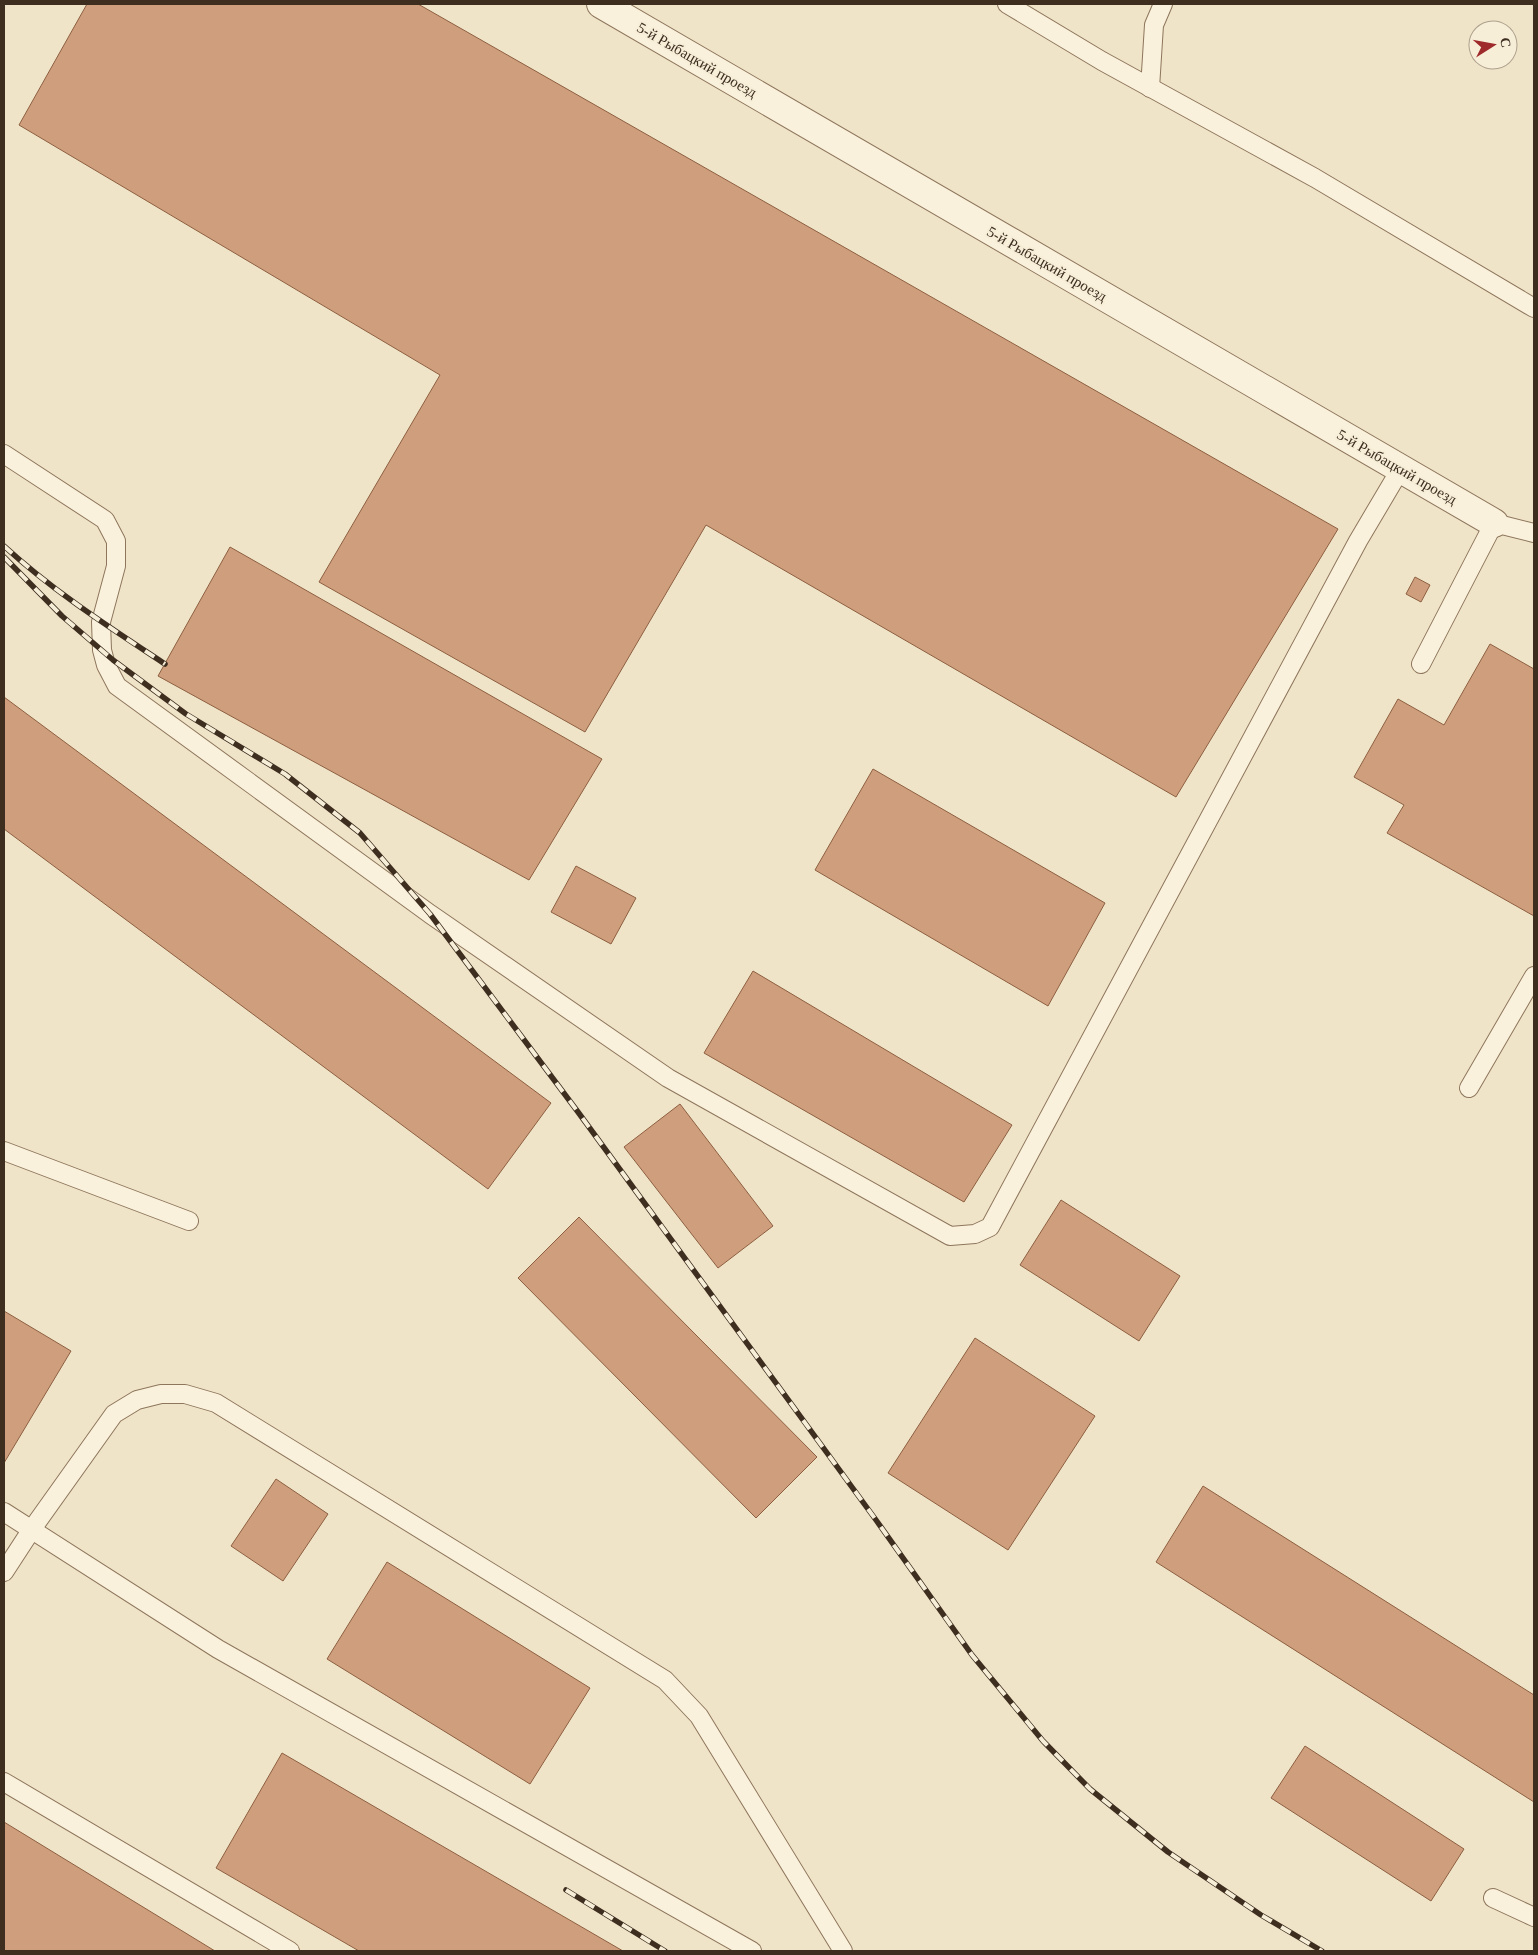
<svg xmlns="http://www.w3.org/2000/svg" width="1538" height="1955" viewBox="0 0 1538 1955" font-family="Georgia,serif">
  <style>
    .building { fill: #cf9f7d; stroke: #8d5f41 }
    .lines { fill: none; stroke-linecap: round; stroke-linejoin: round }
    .service-casing { stroke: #8d765c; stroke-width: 20 }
    .minor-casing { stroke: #8d765c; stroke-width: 30 }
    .service { stroke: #faf1dc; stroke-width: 18 }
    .minor { stroke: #faf1dc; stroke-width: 28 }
    .rail-casing { stroke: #3d2e20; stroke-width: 5.5 }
    .rail { stroke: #f7eed8; stroke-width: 4; stroke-dasharray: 11; stroke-linecap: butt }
    .labels { text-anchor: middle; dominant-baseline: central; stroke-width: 4; stroke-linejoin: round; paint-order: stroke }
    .street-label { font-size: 15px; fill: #3d2e20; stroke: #f7eed8 }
  </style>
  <rect width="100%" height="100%" fill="#f0e4c8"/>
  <g class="building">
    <polygon points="87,4 418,4 1338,529 1176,797 706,525 585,732 319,582 440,375 19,125"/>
    <polygon points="230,547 602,759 529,880 158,676"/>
    <polygon points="1415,577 1430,585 1421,602 1406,594"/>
    <polygon points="1490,644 1534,669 1534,916 1387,833 1404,805 1354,777 1398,699 1444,725"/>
    <polygon points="4,697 551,1103 488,1189 4,829"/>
    <polygon points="873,769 1105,903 1048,1006 815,870"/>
    <polygon points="576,866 636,898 611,944 551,912"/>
    <polygon points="753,971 1012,1125 964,1202 704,1053"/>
    <polygon points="680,1104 773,1226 718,1268 624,1147"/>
    <polygon points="1061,1200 1180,1276 1139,1341 1020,1265"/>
    <polygon points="579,1217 817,1457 756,1518 518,1278"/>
    <polygon points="4,1311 71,1351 4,1463"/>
    <polygon points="975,1338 1095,1416 1008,1550 888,1473"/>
    <polygon points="276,1479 328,1514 283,1581 231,1546"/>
    <polygon points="1203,1486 1534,1695 1534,1802 1156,1562"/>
    <polygon points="387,1562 590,1688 530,1784 327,1659"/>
    <polygon points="1305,1746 1464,1849 1431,1901 1271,1798"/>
    <polygon points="282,1753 623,1951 359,1951 216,1868"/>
    <polygon points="4,1822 215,1951 4,1951"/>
  </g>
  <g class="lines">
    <defs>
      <g id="service">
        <polyline points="1007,4 1102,61 1315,178 1534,308"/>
        <polyline points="1150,88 1154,25 1163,4"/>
        <polyline points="4,454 105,520 116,541 116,566 101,622 102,650 106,665 117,686 430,914 668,1078 950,1236 975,1234 990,1227 1358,541 1400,470"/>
        <polyline points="1421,664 1494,523 1534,533"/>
        <polyline points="1469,1088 1534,976"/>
        <polyline points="4,1151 189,1221"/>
        <polyline points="4,1512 218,1649 752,1951"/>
        <polyline points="4,1572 32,1529 114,1414 137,1400 161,1394 185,1394 216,1403 665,1680 699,1716 843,1951"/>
        <polyline points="4,1782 290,1951"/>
        <polyline points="1493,1898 1534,1917"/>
      </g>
      <polyline id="minor" points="601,4 1494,523"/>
    </defs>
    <use href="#service" class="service-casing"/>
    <use href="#minor" class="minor-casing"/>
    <use href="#service" class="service"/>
    <use href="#minor" class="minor"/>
    <defs>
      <g id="rail">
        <path d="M4,546c49,45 105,81 161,118"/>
        <polyline points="4,557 62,616 113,660 186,714 285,774 360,833 430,914 578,1112 876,1520 972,1655 1043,1741 1090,1789 1168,1852 1261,1915 1322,1951"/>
        <polyline points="566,1890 665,1951"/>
      </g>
    </defs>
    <use href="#rail" class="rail-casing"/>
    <use href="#rail" class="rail"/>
  </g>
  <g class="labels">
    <g class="street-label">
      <text transform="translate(697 60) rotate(30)">5-й Рыбацкий проезд</text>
      <text transform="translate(1047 264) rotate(30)">5-й Рыбацкий проезд</text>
      <text transform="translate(1397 467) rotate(30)">5-й Рыбацкий проезд</text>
    </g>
  </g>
  <rect width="1538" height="1955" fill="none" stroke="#3d2e20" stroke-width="10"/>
  <g transform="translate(1493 45) rotate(79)"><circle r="24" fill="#f7eed8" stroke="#ada18e"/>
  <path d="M0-4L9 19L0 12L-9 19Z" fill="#9e2a2b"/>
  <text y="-8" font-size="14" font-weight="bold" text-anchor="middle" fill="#3d2e20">С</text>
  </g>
</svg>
